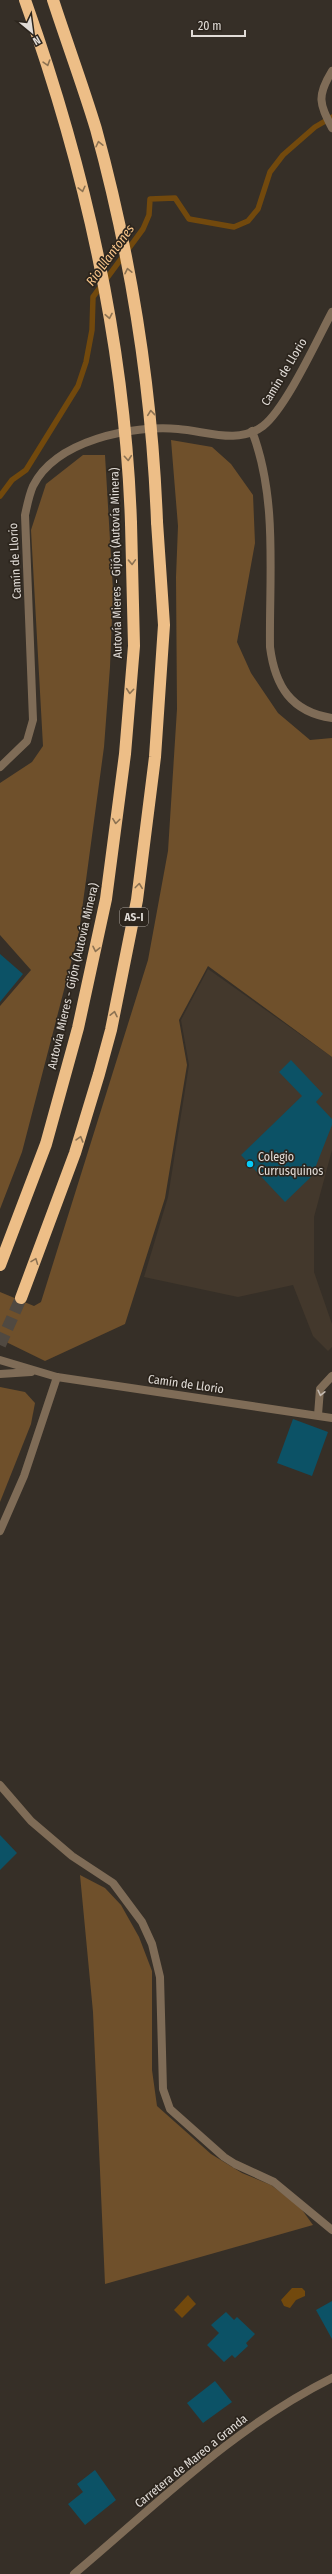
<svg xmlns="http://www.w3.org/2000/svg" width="332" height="2574" viewBox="0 0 332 2574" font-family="'Fira Sans Condensed',sans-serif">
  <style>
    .built { fill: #43382c }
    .green { fill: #6f502b }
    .water { fill: #72490d }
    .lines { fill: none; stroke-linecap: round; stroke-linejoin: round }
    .stream { stroke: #72490d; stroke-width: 5.5 }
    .building { fill: #0c5266 }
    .motorway-tunnel { stroke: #504941; stroke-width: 12; stroke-dasharray: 12 6; stroke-linecap: butt }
    .minor { stroke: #7f6c57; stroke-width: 8 }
    .tertiary { stroke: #7f6c57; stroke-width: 8 }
    .motorway { stroke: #edbe87; stroke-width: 12 }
    .motorway-bridge { stroke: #edbe87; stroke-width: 12 }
    .oneway { stroke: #8c7252 }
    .oneway2 { stroke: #c4bab1 }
    .poi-dot { fill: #06cbf9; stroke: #2c251d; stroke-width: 1.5 }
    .labels { text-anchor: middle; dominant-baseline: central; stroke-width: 3.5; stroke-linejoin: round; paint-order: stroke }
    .shield { fill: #2c251d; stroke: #aba59f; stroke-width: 1 }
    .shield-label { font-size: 11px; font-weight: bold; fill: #e1dcd7 }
    .street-label { font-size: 12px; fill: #e1dcd7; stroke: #2c251d }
    .poi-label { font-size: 12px; fill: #e1dcd7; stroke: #2c251d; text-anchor: start }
    .water-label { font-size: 13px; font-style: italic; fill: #f8c58a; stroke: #2c251d }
  </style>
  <rect width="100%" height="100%" fill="#362f27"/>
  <polygon class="built" points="208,969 332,1057 332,1150 314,1217 314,1272 332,1324 332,1347 328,1351 313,1336 293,1285 238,1297 144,1277 168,1197 189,1065 181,1020"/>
  <g class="green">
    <polygon points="171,440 212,447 231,464 253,495 255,543 237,642 251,673 278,713 310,740 332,738 332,1057 208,966 179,1020 187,1065 165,1198 125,1324 45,1361 0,1339 0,1292 34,1306 41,1302 148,960 168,851 177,709 176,577 178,526"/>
    <polygon points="83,455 105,455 113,591 110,667 104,747 79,932 22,1152 0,1209 0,1006 31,970 0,935 0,783 32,762 43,746 31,530 46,484"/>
    <polygon points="0,1387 25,1392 35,1403 31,1424 0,1502"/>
    <polygon points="80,1875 105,1888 121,1905 139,1937 152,1971 152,2070 157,2106 211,2154 242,2173 271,2185 300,2207 313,2225 105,2284 93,2012"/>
  </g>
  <g class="water">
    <polygon points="292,2288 302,2288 305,2291 305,2296 296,2300 290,2308 284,2306 281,2300"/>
    <polygon points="188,2295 196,2304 182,2318 174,2310"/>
  </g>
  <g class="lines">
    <polyline class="stream" points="0,496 12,480 26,470 78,386 86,362 92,330 93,297 143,229 149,215 150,199 175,198 189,219 234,227 248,221 258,209 270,172 283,155 315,127 332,117"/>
  </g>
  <g class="building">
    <polygon points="0,954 23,974 0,1002"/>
    <polygon points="291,1060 323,1094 316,1102 332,1119 332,1125 312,1176 285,1202 241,1155 302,1096 279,1072"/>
    <polygon points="293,1419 328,1432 312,1476 277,1463"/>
    <polygon points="0,1835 17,1853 0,1870"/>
    <polygon points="332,2301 332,2339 316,2310"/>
    <polygon points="226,2312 234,2320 237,2317 255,2334 246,2343 248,2346 235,2358 232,2355 224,2362 207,2345 219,2333 211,2325"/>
    <polygon points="215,2381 232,2402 203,2423 187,2403"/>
    <polygon points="95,2470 116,2500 85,2525 68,2504 83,2492 77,2484"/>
  </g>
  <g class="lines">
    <polyline class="motorway-tunnel" points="0,1345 21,1298"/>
    <g class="minor">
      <path d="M332,71c-16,26 -12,33 0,57"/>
      <path d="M252,431c26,68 17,145 18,216 5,39 21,65 62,71"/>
      <path d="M0,767l27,-26 6,-21 -8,-205c2,-9 4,-20 8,-29 23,-46 99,-61 145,-57 28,2 60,16 85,-3 23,-18 54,-86 69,-114"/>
      <polyline points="0,1360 57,1377 332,1418"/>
      <polyline points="0,1374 31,1372"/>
      <polyline points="318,1415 320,1389 332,1376"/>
      <polyline points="0,1531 24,1476 57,1377"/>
      <polyline points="0,1785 31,1821 72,1856 113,1883 142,1922 152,1944 160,1977 163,2089 170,2109 224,2157 235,2164 274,2182 332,2230"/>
    </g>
    <path class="tertiary" d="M74,2574c82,-69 161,-148 258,-196"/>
    <g class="motorway">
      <polyline points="0,1265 46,1144 78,1028 106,899 125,754 134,646 131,523"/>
      <polyline points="21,1298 75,1153 99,1074 111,1030 137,900 155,757 164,625 157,522"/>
    </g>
    <g class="motorway-bridge">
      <path d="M25,0c60,168 100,344 106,523"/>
      <path d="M53,0c14,43 30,86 43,129 35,128 56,260 61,393"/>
    </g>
  </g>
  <defs><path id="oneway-chevron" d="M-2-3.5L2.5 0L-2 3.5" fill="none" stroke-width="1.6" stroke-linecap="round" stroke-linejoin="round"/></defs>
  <g class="oneway">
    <use href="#oneway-chevron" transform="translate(47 63) rotate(73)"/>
    <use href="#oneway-chevron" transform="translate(99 144) rotate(-103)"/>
    <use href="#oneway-chevron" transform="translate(82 189) rotate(76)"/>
    <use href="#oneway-chevron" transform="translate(128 271) rotate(-102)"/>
    <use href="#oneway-chevron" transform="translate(109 316) rotate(79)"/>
    <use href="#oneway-chevron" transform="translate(151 413) rotate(-96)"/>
    <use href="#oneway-chevron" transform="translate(128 458) rotate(85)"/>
    <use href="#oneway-chevron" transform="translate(132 562) rotate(88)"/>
    <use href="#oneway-chevron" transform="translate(130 691) rotate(95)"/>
    <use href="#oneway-chevron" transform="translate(116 821) rotate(97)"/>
    <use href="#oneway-chevron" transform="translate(139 886) rotate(-83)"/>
    <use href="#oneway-chevron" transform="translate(96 949) rotate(102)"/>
    <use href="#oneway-chevron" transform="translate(114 1014) rotate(-78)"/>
    <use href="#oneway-chevron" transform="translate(80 1139) rotate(-74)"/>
    <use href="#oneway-chevron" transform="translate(35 1261) rotate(-69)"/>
  </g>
  <use class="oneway2" href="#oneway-chevron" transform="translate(321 1393) rotate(103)"/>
  <circle class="poi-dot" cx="250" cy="1164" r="4"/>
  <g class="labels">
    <rect class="shield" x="120" y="908" width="28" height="18" rx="3"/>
    <g class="shield-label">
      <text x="134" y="917">AS-I</text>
    </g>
    <g class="street-label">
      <text transform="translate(284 372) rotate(-59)">Camín de Llorio</text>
      <text transform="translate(15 561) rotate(-93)">Camín de Llorio</text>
      <text transform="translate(116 563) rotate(-91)">Autovía Mieres - Gijón (Autovía Minera)</text>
      <text transform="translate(73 976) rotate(-77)">Autovía Mieres - Gijón (Autovía Minera)</text>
      <text transform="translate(186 1384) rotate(8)">Camín de Llorio</text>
      <text transform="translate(191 2461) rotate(-39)">Carretera de Mareo a Granda</text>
    </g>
    <g class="poi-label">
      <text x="258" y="1157">Colegio<tspan x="258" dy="14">Currusquinos</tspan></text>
    </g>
    <g class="water-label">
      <text transform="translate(110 255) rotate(-54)">Rio Llantones</text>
    </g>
  </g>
  <g transform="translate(32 32) rotate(151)" stroke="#2c251d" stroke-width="3" paint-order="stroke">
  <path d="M0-3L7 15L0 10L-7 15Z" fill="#e1dcd7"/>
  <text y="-6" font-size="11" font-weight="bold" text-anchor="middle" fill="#e1dcd7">N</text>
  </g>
  <path d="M192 30v6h53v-6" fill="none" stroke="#e1dcd7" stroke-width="2"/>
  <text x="198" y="30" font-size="12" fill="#e1dcd7" stroke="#2c251d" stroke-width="3" paint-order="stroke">20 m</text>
</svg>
